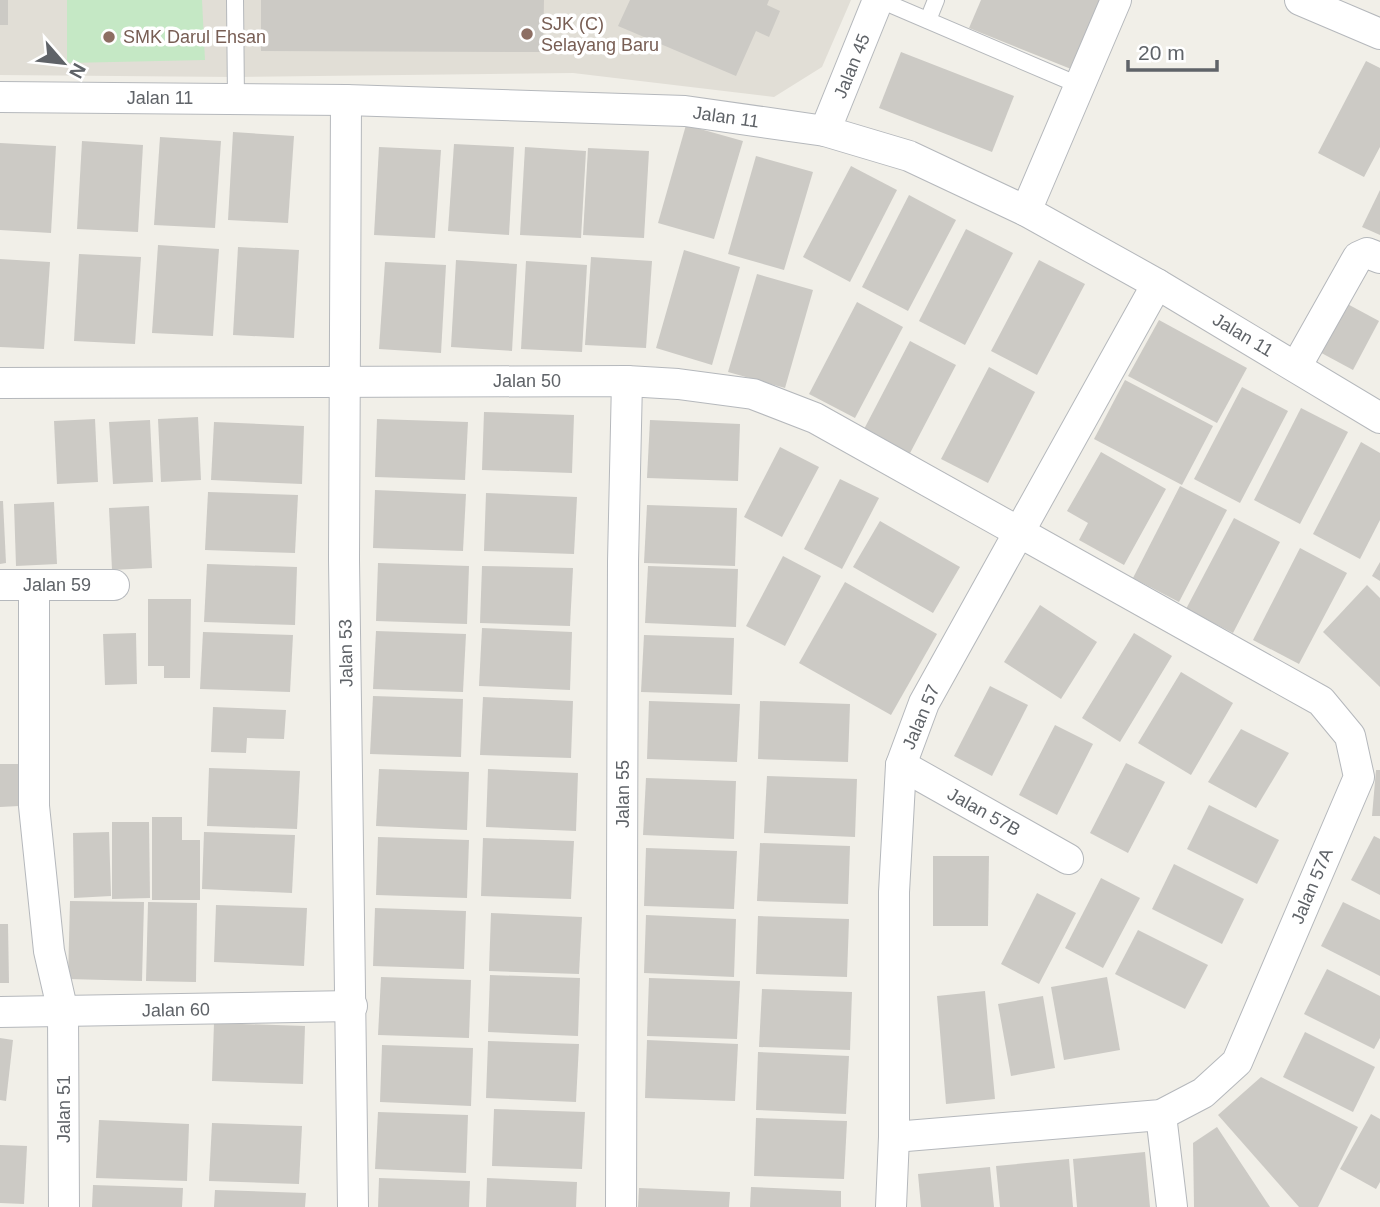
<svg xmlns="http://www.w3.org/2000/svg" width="1380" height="1207" viewBox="0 0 1380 1207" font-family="Helvetica,sans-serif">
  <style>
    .education { fill: #e1ded6 }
    .green { fill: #c5e8c5 }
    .building { fill: #cccac5 }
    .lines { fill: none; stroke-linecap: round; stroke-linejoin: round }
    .service-casing { stroke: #b5b8bc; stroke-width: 18 }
    .minor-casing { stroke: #b5b8bc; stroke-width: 32 }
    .service { stroke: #fff; stroke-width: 16 }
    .minor { stroke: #fff; stroke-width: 30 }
    .education-dot { fill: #8d6e63; stroke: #fff; stroke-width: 2.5 }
    .labels { text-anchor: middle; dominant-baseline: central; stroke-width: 7; stroke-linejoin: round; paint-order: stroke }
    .education-label { font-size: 18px; fill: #785e54; stroke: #fff; text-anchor: start }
    .street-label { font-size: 18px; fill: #5f6368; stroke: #fff }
  </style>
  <rect width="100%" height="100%" fill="#f1efe8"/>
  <polygon class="education" points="0,0 851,0 822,67 774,97 573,73 235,77 0,75"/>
  <polygon class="green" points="67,0 202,0 205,60 67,63"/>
  <g class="building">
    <rect x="0" y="0" width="8" height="25"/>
    <polygon points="261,0 544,0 543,52 261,51"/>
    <polygon points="630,0 769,0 767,5 780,11 769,37 756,31 736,76 618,26"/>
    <polygon points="981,0 1100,0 1071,69 969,28"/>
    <polygon points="901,52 1014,96 992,152 879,108"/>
    <polygon points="1366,61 1380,68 1380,147 1364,177 1318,153"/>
    <polygon points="686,125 743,141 714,239 658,223"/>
    <polygon points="233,132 294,136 288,223 228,220"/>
    <polygon points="160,137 221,141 215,228 154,225"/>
    <polygon points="82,141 143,145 138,232 77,229"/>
    <polygon points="0,143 56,146 51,233 0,230"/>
    <polygon points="454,144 514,147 509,235 448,231"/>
    <polygon points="379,147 441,150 435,238 374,235"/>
    <polygon points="525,147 586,151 581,238 520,235"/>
    <polygon points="588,148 649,151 644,238 583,235"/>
    <polygon points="756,156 813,172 784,270 728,254"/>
    <polygon points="851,166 897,190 850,282 803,257"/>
    <polygon points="1380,190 1380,235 1362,227"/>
    <polygon points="909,195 956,220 908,311 862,287"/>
    <polygon points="966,229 1013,253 965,345 919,321"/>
    <polygon points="158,245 219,249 213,336 152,333"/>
    <polygon points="238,247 299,250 294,338 233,335"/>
    <polygon points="684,250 740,267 712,365 656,348"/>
    <polygon points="79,254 141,257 135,344 74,341"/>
    <polygon points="591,257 652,261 646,348 585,345"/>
    <polygon points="0,259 50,262 44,349 0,347"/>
    <polygon points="456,260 517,264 512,351 451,347"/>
    <polygon points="1039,260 1085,284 1037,375 991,351"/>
    <polygon points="526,261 587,265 582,352 521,349"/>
    <polygon points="385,262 446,265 441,353 379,349"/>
    <polygon points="757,274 813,290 785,388 728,372"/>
    <polygon points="1340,300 1379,321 1353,370 1314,349"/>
    <polygon points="857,302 903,327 855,418 809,394"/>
    <polygon points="1159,320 1247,368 1217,423 1128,376"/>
    <polygon points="910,341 956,365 908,457 862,433"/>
    <polygon points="989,367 1035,392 988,483 941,459"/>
    <polygon points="1125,380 1213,426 1182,485 1094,439"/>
    <polygon points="1242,387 1288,411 1240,503 1194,479"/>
    <polygon points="1301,408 1348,432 1300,524 1254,500"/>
    <polygon points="484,412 574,415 572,473 482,470"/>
    <polygon points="198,417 201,480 161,482 158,419"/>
    <polygon points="95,419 98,482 57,484 54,421"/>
    <polygon points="377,419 468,422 465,480 375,477"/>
    <polygon points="150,420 153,482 113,484 109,422"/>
    <polygon points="650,420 740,424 738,481 647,478"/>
    <polygon points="214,422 304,426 302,484 211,480"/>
    <polygon points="1361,442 1380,453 1380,520 1360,559 1313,534"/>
    <polygon points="780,447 819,467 782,537 744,517"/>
    <polygon points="1101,452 1166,489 1124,565 1079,540 1088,523 1067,511"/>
    <polygon points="840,479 879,498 842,569 804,549"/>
    <polygon points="1180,486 1227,510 1179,602 1133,578"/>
    <polygon points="375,490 466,494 463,551 373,548"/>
    <polygon points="208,492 298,495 295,553 205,550"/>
    <polygon points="486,493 577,497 574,554 484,551"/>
    <polygon points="0,501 3,501 6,563 0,564"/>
    <polygon points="54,502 57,564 16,566 14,504"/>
    <polygon points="647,505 737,508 735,566 644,563"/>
    <polygon points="149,506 152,568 112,570 109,508"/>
    <polygon points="1234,518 1280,542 1233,633 1186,609"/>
    <polygon points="880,521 960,567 933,613 853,567"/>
    <polygon points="1300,548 1347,573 1299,664 1253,640"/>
    <polygon points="783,556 821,576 785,646 746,626"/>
    <polygon points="1380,562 1380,581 1372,576"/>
    <polygon points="378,563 469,566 467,624 376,621"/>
    <polygon points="207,564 297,567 295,625 204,622"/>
    <polygon points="482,566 573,568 570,626 480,623"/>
    <polygon points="648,566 738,569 736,627 645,623"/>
    <polygon points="845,582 937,634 891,715 799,663"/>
    <polygon points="1367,585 1380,598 1380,687 1323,632"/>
    <polygon points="148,599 191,599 190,678 164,678 164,666 148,666"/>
    <polygon points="1040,605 1097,642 1061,699 1004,662"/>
    <polygon points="482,628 572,632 570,690 479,686"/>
    <polygon points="376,631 466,634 463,692 373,689"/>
    <polygon points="203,632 293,635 290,692 200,689"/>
    <polygon points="136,633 137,684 105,685 103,634"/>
    <polygon points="1134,633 1172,656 1120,742 1082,718"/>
    <polygon points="644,635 734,638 732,695 641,692"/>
    <polygon points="1181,672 1233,703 1191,775 1138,743"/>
    <polygon points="990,686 1028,705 992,776 954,756"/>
    <polygon points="373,696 463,699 461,757 370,754"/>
    <polygon points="483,697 573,701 571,758 480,755"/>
    <polygon points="649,701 740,704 737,762 647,759"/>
    <polygon points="760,701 850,704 848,762 758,759"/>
    <polygon points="213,707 286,710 284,739 247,738 246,753 211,752"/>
    <polygon points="1055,725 1093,744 1057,815 1019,795"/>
    <polygon points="1241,729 1289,753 1256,808 1208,782"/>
    <polygon points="1126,763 1165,782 1128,853 1090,833"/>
    <polygon points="0,764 18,764 19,806 0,807"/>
    <polygon points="209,768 300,771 297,829 207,826"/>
    <polygon points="379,769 469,772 467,830 376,826"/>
    <polygon points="488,769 578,773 576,831 486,827"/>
    <polygon points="1376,770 1380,770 1380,816 1372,816"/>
    <polygon points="767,776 857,779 855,837 764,833"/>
    <polygon points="646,778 736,781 734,839 643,835"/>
    <polygon points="1209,805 1279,840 1257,884 1187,849"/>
    <polygon points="152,817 182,817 182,840 200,840 200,900 152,900"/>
    <polygon points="112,822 149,822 150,898 112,899"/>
    <polygon points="109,832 111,896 74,898 73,833"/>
    <polygon points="204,832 295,835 292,893 202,889"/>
    <polygon points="1374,836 1380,839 1380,895 1351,880"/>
    <polygon points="378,837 469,840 467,898 376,895"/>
    <polygon points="483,838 574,841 571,899 481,896"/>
    <polygon points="760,843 850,846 848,904 757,901"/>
    <polygon points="646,848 737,851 734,909 644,906"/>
    <polygon points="933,856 989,856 988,926 933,926"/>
    <polygon points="1174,864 1244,899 1222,944 1152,909"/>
    <polygon points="1101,878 1140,898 1103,968 1065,948"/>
    <polygon points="1037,893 1076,913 1039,984 1001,964"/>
    <polygon points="70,901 144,902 142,981 68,979"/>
    <polygon points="148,902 197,903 196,982 146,981"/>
    <polygon points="1343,902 1380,920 1380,976 1321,946"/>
    <polygon points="216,905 307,908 304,966 214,962"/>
    <polygon points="375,908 466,911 464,969 373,966"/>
    <polygon points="491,913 582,917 579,974 489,971"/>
    <polygon points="646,915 736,919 734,977 644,973"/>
    <polygon points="758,916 849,919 847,977 756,974"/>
    <polygon points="0,924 8,924 9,983 0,983"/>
    <polygon points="1138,930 1208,965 1185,1009 1115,974"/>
    <polygon points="1327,969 1380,996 1380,1038 1374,1049 1304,1014"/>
    <polygon points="490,975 580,978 578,1036 488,1032"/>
    <polygon points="381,977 471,980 469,1038 378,1035"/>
    <polygon points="1107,977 1120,1050 1064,1060 1051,987"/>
    <polygon points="649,978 740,981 737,1039 647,1036"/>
    <polygon points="762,989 852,992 850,1050 759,1047"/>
    <polygon points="985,991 995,1099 946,1104 937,996"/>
    <polygon points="1043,996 1055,1068 1011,1076 998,1004"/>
    <polygon points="214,1023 305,1026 303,1084 212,1081"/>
    <polygon points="1305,1032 1375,1067 1353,1112 1283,1077"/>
    <polygon points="0,1038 13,1040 6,1101 0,1100"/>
    <polygon points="647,1040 738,1044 735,1101 645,1098"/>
    <polygon points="488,1041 579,1044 576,1102 486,1098"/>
    <polygon points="382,1045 473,1048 471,1106 380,1102"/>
    <polygon points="758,1052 849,1056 846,1114 756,1110"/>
    <polygon points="1261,1077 1358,1127 1318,1207 1299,1207 1218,1115"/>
    <polygon points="494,1109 585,1112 582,1169 492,1166"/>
    <polygon points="378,1112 468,1115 466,1173 375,1169"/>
    <polygon points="1371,1114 1380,1119 1380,1182 1376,1189 1340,1169"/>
    <polygon points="756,1118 847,1121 844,1179 754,1176"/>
    <polygon points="99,1120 189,1124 187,1181 96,1178"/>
    <polygon points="212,1123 302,1126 299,1184 209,1181"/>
    <polygon points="1217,1127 1270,1207 1194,1207 1193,1143"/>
    <polygon points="0,1145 27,1146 24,1204 0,1203"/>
    <polygon points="1145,1152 1150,1207 1077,1207 1073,1159"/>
    <polygon points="1069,1159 1073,1207 1000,1207 996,1166"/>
    <polygon points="990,1167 994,1207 921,1207 918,1174"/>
    <polygon points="379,1178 470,1181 469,1207 378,1207"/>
    <polygon points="487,1178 577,1182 576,1207 486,1207"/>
    <polygon points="93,1185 183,1188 182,1207 92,1207"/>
    <polygon points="751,1187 841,1191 841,1207 750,1207"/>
    <polygon points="639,1188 730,1192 729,1207 638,1207"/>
    <polygon points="215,1190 306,1193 305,1207 214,1207"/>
  </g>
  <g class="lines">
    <defs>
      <g id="service">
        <polyline points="235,0 236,99"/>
        <polyline points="880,0 1081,86"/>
        <polyline points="928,20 936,0"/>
      </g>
      <g id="minor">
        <polyline points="1300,0 1380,34"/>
        <polyline points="0,97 346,100 685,111 825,131 909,156 1026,211 1157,284 1380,418"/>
        <polyline points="346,100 344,560 353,1207"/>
        <polyline points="825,131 878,0"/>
        <polyline points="1026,211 1116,0"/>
        <polyline points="1296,367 1358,257 1367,253 1380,258"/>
        <polyline points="0,383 627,381 678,384 753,394 815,418 1321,701 1350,736 1359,777 1237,1062 1203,1093 1161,1115 894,1137"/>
        <polyline points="0,585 114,585"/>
        <polyline points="34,585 34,806 49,951 63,1012 64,1207"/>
        <polyline points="901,765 1068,859"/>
        <polyline points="0,1012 352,1006"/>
        <polyline points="1161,1115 1172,1207"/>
        <polyline points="621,1207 623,562 627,381"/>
        <polyline points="891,1207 894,1137 894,892 901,765 924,703 1157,284"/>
      </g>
    </defs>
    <use href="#service" class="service-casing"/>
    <use href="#minor" class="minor-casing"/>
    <use href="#service" class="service"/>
    <use href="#minor" class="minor"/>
  </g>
  <g class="education-dot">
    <circle cx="527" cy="34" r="7"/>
    <circle cx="109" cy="37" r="7"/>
  </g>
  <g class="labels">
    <g class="education-label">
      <text x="541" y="24">SJK (C)<tspan x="541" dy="21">Selayang Baru</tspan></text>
      <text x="123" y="37">SMK Darul Ehsan</text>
    </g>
    <g class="street-label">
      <text transform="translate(852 66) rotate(-68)">Jalan 45</text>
      <text x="160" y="98">Jalan 11</text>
      <text transform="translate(726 117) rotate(8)">Jalan 11</text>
      <text transform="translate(1243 335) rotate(31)">Jalan 11</text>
      <text x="527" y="381">Jalan 50</text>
      <text x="57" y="585">Jalan 59</text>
      <text transform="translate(346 653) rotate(-91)">Jalan 53</text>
      <text transform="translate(921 717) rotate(-67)">Jalan 57</text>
      <text transform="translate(623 794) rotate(-90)">Jalan 55</text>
      <text transform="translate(984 812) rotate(29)">Jalan 57B</text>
      <text transform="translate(1312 886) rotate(-67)">Jalan 57A</text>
      <text transform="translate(176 1010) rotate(-1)">Jalan 60</text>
      <text transform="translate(64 1109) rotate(-90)">Jalan 51</text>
    </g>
  </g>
  <g transform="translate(63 63) rotate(118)" stroke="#ffffff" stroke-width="5" paint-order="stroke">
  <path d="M0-5L12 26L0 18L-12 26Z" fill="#5f6368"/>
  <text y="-10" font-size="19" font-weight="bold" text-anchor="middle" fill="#5f6368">N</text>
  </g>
  <path d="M1128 60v10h89v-10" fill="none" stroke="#5f6368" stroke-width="3.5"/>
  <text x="1138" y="60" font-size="21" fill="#5f6368" stroke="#ffffff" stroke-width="5" paint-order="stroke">20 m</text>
</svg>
